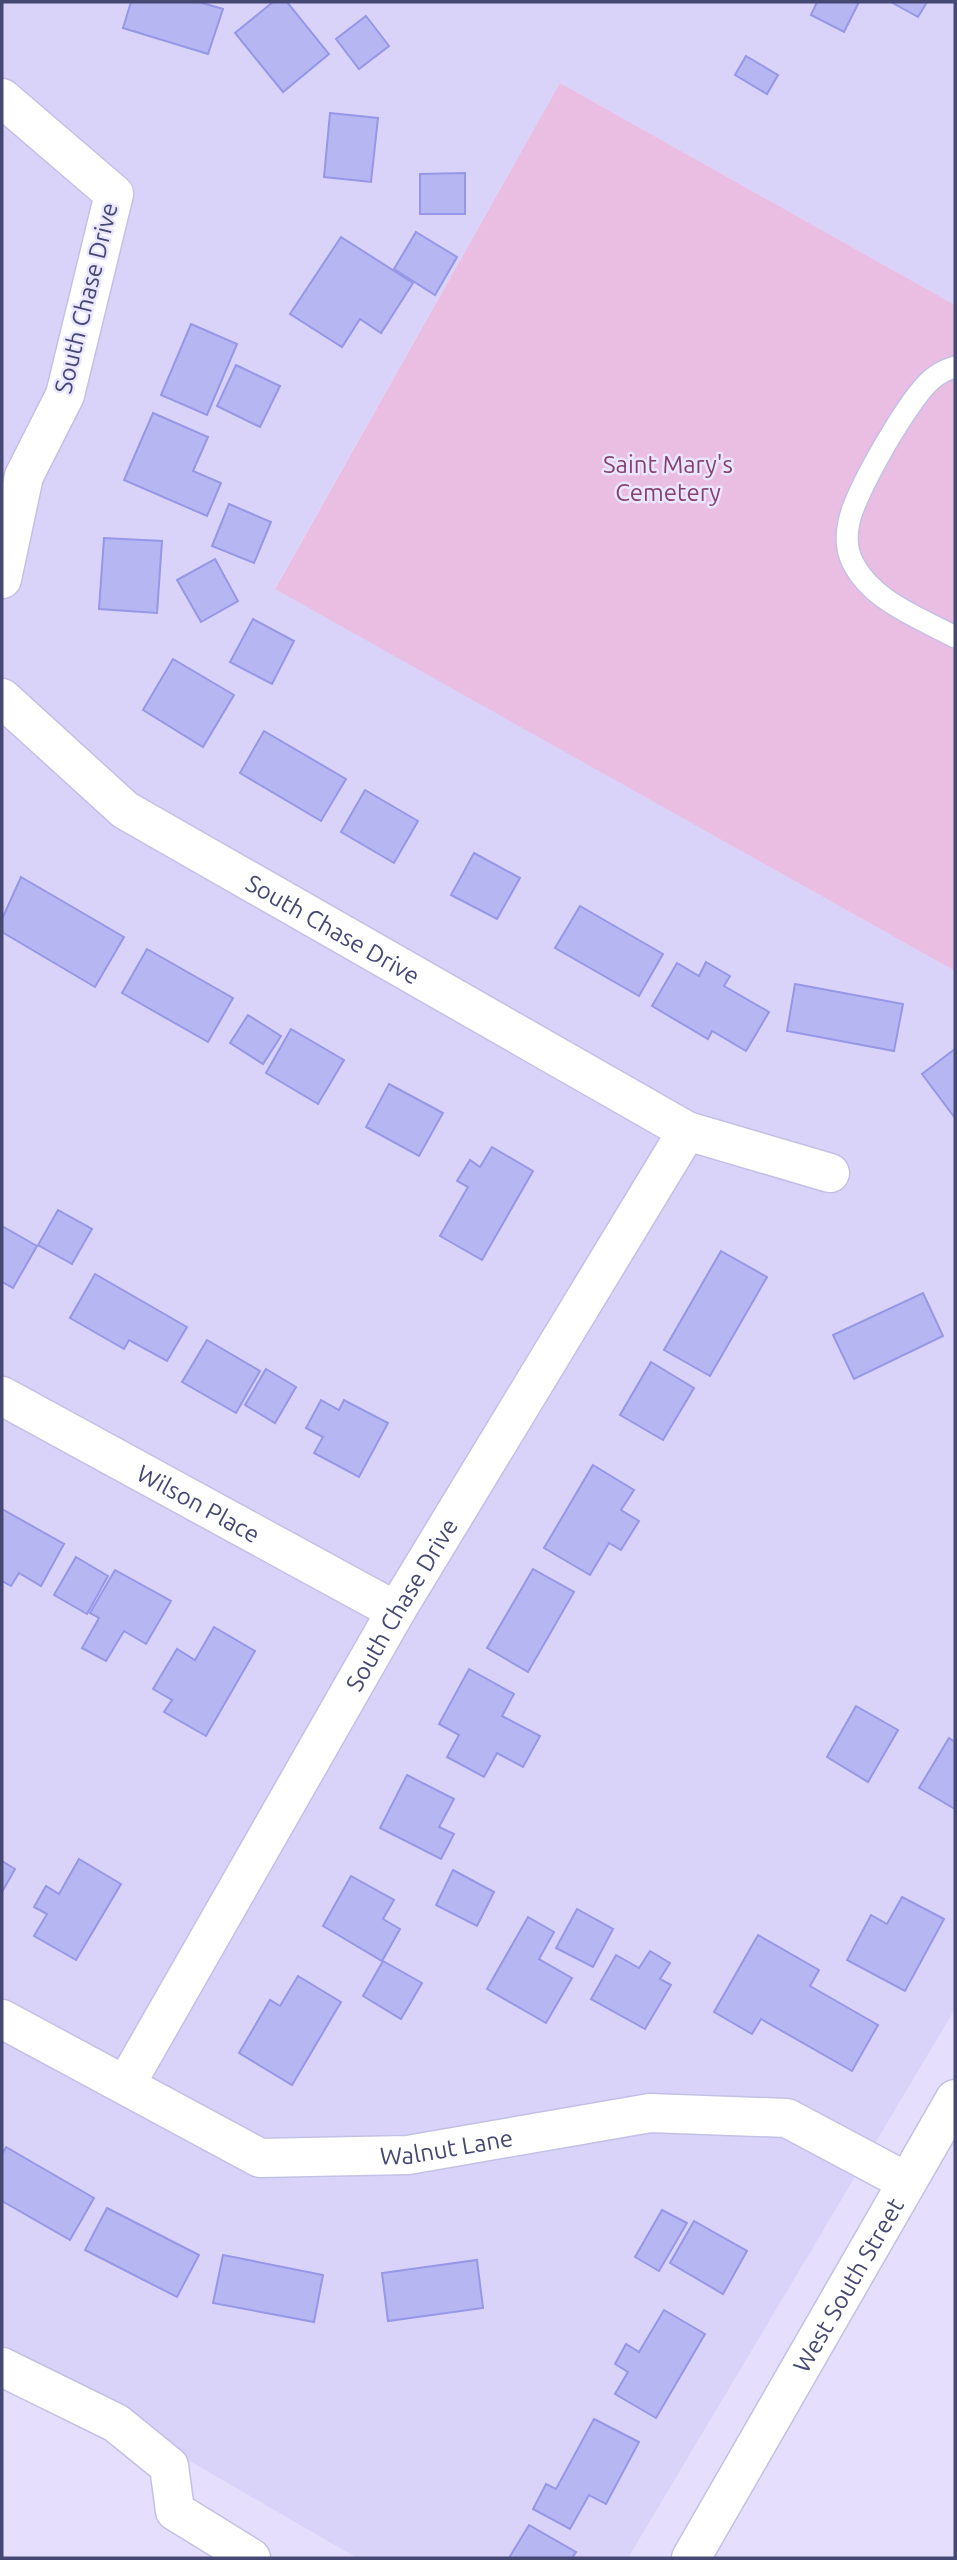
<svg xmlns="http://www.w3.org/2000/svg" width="957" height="2560" viewBox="0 0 957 2560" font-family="Ubuntu,sans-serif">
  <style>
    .residential { fill: #d9d3fa }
    .green { fill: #eabee2 }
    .building { fill: #b6b6f3; stroke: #9697e6; stroke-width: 2 }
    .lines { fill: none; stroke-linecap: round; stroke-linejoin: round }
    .lane-casing { stroke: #c3c0e6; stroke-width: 24 }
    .street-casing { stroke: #c3c0e6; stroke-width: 41 }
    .lane { stroke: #fff; stroke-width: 21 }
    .street { stroke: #fff; stroke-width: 38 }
    .labels { text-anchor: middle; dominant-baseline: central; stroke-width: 5; stroke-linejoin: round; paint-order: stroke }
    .street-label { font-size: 24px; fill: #464874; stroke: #ebe6ff }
    .park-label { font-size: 24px; fill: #864372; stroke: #ebe6ff }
  </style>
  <rect width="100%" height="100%" fill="#e5dffd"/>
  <polygon class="residential" points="2,2 955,2 955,305 560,83 275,588 955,971 955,2009 628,2558 357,2558 2,2352"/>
  <polygon class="green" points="560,83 955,305 955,971 275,589"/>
  <g class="building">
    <polygon points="131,2 199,2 223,9 208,54 123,28"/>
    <polygon points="273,2 287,2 329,54 283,92 235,33"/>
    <polygon points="817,2 859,2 844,32 811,15"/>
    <polygon points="891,2 927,2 918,17"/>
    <polygon points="366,16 389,46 359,69 336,39"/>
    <polygon points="746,56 778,75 767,94 735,75"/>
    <polygon points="330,113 378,118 371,182 324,177"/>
    <polygon points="465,173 465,214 420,214 420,174"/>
    <polygon points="416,232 457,257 435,295 394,269"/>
    <polygon points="341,237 413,283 381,333 360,319 342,347 290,314"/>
    <polygon points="191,324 237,344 207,415 161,395"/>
    <polygon points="236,365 280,386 260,427 217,406"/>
    <polygon points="153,413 208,437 193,471 221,483 207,516 124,480"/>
    <polygon points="229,504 271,522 254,563 212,546"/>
    <polygon points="104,538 162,541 157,613 99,609"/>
    <polygon points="215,559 238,601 201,622 177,580"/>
    <polygon points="253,619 294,641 272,684 230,662"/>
    <polygon points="173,659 234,695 203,747 143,710"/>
    <polygon points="264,731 346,779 321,821 240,773"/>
    <polygon points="365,790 418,821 394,863 341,832"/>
    <polygon points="474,853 520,878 497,919 451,895"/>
    <polygon points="21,877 124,937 95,987 2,932 2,919"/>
    <polygon points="580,906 663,954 639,996 555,948"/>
    <polygon points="147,949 233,998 208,1042 122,993"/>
    <polygon points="706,962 730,976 724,986 769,1012 746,1051 712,1031 708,1039 652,1006 677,963 699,976"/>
    <polygon points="795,984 903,1004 894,1051 787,1031"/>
    <polygon points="248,1015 281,1036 263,1064 230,1043"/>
    <polygon points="291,1029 344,1060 318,1104 266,1073"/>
    <polygon points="955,1049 955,1118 922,1074"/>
    <polygon points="389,1084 443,1113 419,1156 366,1127"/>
    <polygon points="492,1147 533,1171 482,1260 440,1236 468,1187 457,1181 470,1160 480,1167"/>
    <polygon points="58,1210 92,1229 72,1264 38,1245"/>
    <polygon points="2,1226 37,1246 13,1288 2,1282"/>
    <polygon points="721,1251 767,1277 710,1376 664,1350"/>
    <polygon points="95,1274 187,1327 167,1361 129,1340 124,1349 70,1318"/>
    <polygon points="923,1293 943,1336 854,1379 833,1335"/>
    <polygon points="207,1340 260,1371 236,1413 182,1382"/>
    <polygon points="651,1362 694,1388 663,1440 620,1415"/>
    <polygon points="266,1369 296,1387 275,1423 245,1405"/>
    <polygon points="321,1400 339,1410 344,1400 388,1423 359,1477 314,1453 323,1437 306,1428"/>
    <polygon points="593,1465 634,1490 621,1510 639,1521 621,1550 609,1543 590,1575 544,1548"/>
    <polygon points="2,1509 64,1544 41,1586 19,1573 11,1586 2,1581"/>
    <polygon points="76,1557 108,1576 87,1614 54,1595"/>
    <polygon points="533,1569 574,1592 528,1672 487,1648"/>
    <polygon points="115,1570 171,1601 146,1644 124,1631 106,1661 82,1648 99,1618 90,1613"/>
    <polygon points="214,1627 255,1651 206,1736 164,1712 172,1700 153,1689 177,1649 195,1660"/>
    <polygon points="469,1669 514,1694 502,1716 540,1736 523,1767 497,1753 484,1777 447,1757 459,1735 439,1724"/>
    <polygon points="856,1706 898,1730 868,1782 827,1757"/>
    <polygon points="949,1738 955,1742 955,1809 919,1788"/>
    <polygon points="407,1775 454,1799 439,1827 454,1834 441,1859 380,1828"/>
    <polygon points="79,1859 121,1884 76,1960 34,1936 47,1914 34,1907 46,1886 59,1894"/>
    <polygon points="2,1861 15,1869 2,1892"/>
    <polygon points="453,1870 494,1892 477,1926 436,1905"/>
    <polygon points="351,1876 394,1900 383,1919 400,1929 382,1961 323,1926"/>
    <polygon points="902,1897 944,1919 905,1991 847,1960 871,1915 887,1924"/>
    <polygon points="577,1909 613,1929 593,1967 556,1948"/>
    <polygon points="528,1917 554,1932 539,1959 572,1978 546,2023 487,1989"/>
    <polygon points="758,1935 819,1970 810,1986 878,2025 852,2071 761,2019 752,2034 714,2012"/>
    <polygon points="650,1951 670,1963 660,1979 671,1985 645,2029 591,1999 616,1955 639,1968"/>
    <polygon points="383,1961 422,1983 401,2019 363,1996"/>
    <polygon points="298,1976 341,2002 292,2085 239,2053 270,2000 280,2006"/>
    <polygon points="6,2147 94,2198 70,2240 2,2201 2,2154"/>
    <polygon points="107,2208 199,2255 177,2297 85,2250"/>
    <polygon points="662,2210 687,2223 659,2271 635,2257"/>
    <polygon points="694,2221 747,2251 723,2294 670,2263"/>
    <polygon points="223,2255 323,2275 314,2322 213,2303"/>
    <polygon points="477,2260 483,2308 388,2321 382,2273"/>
    <polygon points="664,2310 705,2334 656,2418 615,2394 628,2372 615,2364 626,2344 639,2352"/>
    <polygon points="594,2419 639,2442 606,2504 589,2495 570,2529 533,2509 546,2484 556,2489"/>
    <polygon points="529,2525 576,2552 572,2558 509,2558"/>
  </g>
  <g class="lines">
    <defs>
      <path id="lane" d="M955,367c-7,2 -17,7 -23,12 -23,19 -77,113 -83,143 -3,14 -3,28 4,41 19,38 67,55 102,74"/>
      <g id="street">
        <polyline points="2,98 114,194 65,395 24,476 2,579"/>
        <path id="s1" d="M2,698l123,112 562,321"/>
        <path id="s2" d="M2,1396l394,215"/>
        <path id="s3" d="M2,2019l258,139 148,-3 242,-42 137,5 120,64"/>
        <path id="s4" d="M126,2084l270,-473 291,-480 143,42"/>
        <polyline points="2,2367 116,2423 169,2466 175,2511 251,2558"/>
        <path id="s5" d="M691,2558l264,-459"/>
      </g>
    </defs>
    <use href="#lane" class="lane-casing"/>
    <use href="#street" class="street-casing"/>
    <use href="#lane" class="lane"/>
    <use href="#street" class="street"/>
  </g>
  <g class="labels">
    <g class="street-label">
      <text transform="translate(86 298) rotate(-76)">South Chase Drive</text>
      <text stroke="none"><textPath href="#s1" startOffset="406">South Chase Drive</textPath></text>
      <text stroke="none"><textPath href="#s2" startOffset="224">Wilson Place</textPath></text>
      <text stroke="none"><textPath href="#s4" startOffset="553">South Chase Drive</textPath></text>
      <text stroke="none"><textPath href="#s3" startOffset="480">Walnut Lane</textPath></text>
      <text stroke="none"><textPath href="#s5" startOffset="315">West South Street</textPath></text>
    </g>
    <g class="park-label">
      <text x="668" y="464">Saint Mary's<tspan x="668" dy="28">Cemetery</tspan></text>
    </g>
  </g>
  <rect width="957" height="2560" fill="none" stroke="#464874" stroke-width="7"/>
</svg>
